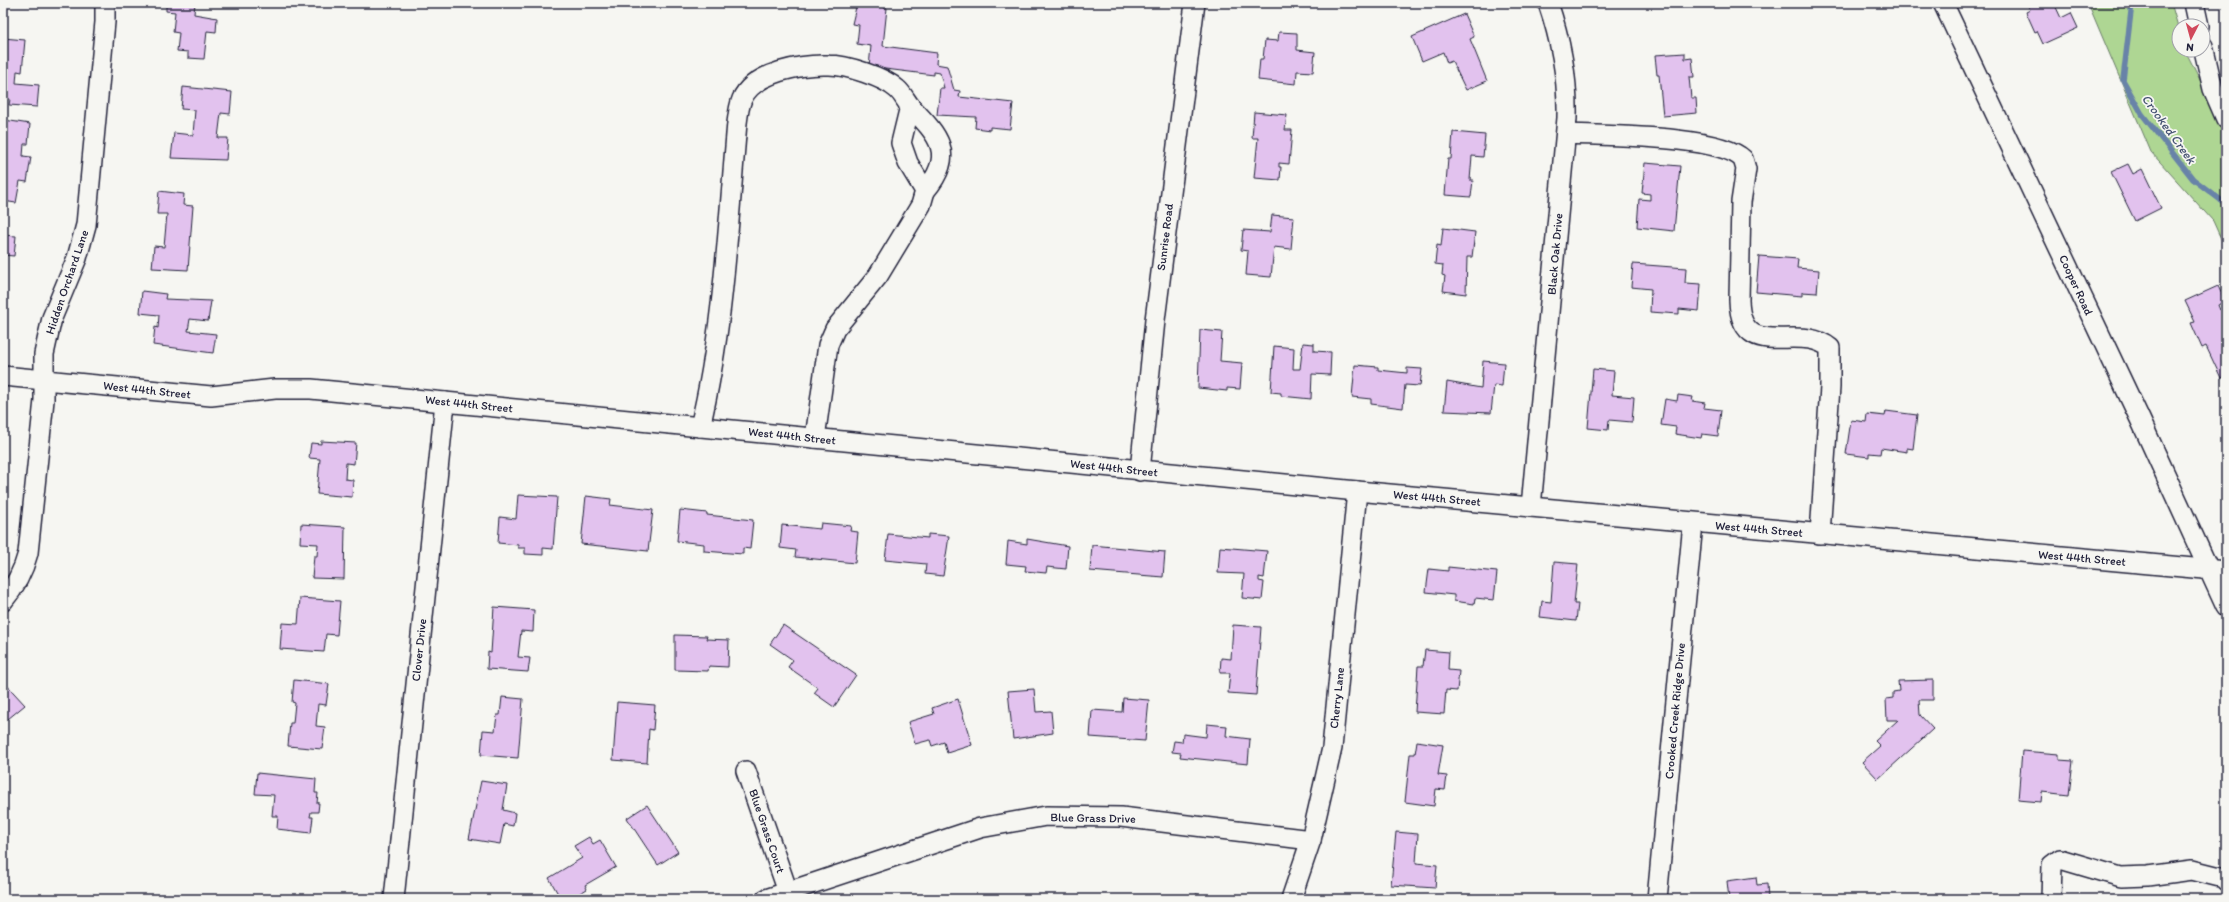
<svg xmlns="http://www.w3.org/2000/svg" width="2229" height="902" viewBox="0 0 2229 902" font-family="Itim,sans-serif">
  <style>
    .green { fill: #aed693; stroke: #687c67 }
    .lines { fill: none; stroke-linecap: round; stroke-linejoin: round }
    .stream { stroke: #6883a8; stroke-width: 5.5 }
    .building { fill: #e2c2ee; stroke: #22223b }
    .minor-casing { stroke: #22223b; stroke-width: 22 }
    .minor { stroke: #f6f6f2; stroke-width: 19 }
    .labels { text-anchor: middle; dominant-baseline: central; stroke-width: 3.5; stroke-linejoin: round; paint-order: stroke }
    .street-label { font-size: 12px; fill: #22223b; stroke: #f6f6f2 }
    .water-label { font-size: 13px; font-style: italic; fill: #455272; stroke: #f6f6f2 }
  </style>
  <rect width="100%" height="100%" fill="#f6f6f2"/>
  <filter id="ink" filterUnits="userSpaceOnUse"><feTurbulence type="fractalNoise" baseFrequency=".025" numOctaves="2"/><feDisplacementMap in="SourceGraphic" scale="8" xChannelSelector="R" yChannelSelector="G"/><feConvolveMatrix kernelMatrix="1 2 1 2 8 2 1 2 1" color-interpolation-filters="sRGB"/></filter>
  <g filter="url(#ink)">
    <polygon class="green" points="2088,3 2171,3 2179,30 2179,50 2185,50 2226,132 2226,250 2213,221 2151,152"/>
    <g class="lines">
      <polyline class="stream" points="2132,3 2123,80 2142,114 2193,179 2226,204"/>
    </g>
    <g class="building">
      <polygon points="166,3 195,3 194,14 217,18 216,32 207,31 204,59 188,58 188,52 177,51 179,33 173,32 175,12 166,11"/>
      <polygon points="857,3 885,3 884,8 887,8 883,46 937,53 936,64 947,66 954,90 960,91 959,97 1013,103 1010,129 990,127 990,130 975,128 976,117 937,115 940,88 944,88 940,73 934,72 934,75 869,67 871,46 857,44 859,25 852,24"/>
      <polygon points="2027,3 2054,3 2061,18 2071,13 2078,28 2043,44 2037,31 2035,32 2026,12 2030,10"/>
      <polygon points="1464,14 1474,37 1470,39 1487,81 1466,90 1452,61 1447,63 1443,52 1422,61 1412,37"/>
      <polygon points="1279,32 1297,33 1297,50 1315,52 1313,72 1297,71 1296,84 1258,80 1260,59 1263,59 1265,40 1278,41"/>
      <polygon points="3,38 25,40 22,72 17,71 16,83 39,85 37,107 9,105 10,99 3,98"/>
      <polygon points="1685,53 1685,59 1692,58 1694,77 1689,77 1691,98 1696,98 1697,113 1663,116 1659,75 1657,75 1655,55"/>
      <polygon points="183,87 232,92 230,114 221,113 218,138 228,138 226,160 171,158 174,133 193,135 195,110 181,109"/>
      <polygon points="1254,112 1287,115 1285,130 1292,130 1289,164 1279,163 1279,167 1281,167 1280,180 1254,178 1258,138 1252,138"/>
      <polygon points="4,120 30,124 28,144 24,144 23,156 31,157 27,182 20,181 16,203 3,201"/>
      <polygon points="1453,132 1485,135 1483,157 1472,156 1470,180 1473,180 1471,197 1445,195 1448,159 1451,159"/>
      <polygon points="1645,163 1680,166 1674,231 1637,227 1639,199 1650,200 1650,194 1642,193"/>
      <polygon points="2128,164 2133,174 2142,169 2161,208 2135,221 2111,172"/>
      <polygon points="159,191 184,194 183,205 193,206 188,270 152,268 154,246 164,247 167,214 157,214"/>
      <polygon points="1272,215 1294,217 1291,249 1274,247 1271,277 1246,275 1248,251 1241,250 1243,230 1270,232"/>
      <polygon points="1443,228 1475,232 1472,257 1467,257 1466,294 1443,291 1445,276 1442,275 1443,265 1435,264 1437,245 1441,246"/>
      <polygon points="3,235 16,236 14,256 3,255"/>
      <polygon points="1759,256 1798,259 1797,268 1819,270 1817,293 1802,292 1802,296 1756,292"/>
      <polygon points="1633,264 1686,268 1685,283 1701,284 1699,311 1679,309 1679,314 1650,312 1651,289 1631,287"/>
      <polygon points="2218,286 2225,301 2218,305 2220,310 2224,308 2226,312 2226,375 2221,378 2206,346 2202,348 2191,323 2195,322 2185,301"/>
      <polygon points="142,291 166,294 165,299 211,301 208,321 190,319 188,331 216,334 213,353 153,345 155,327 158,328 159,315 140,313"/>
      <polygon points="1200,330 1222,332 1220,361 1242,363 1240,389 1227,388 1227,391 1198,388"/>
      <polygon points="1303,343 1314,344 1314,351 1331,352 1330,375 1312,374 1311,399 1281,396 1281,393 1271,392 1274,346 1294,348 1293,369 1300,369"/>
      <polygon points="1483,361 1504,363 1502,386 1494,385 1491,413 1444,411 1447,382 1481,388"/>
      <polygon points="1355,365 1378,367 1378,370 1407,373 1407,368 1422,369 1420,386 1405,385 1403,408 1371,404 1371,399 1352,397"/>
      <polygon points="1593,369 1614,371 1612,395 1634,397 1632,422 1609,420 1608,430 1588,428"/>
      <polygon points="1678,395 1693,397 1692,401 1705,403 1704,408 1721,410 1718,436 1702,434 1701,438 1675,434 1676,427 1661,425 1665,399 1677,401"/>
      <polygon points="1886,411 1917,415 1913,449 1907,448 1907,452 1881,448 1880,454 1869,453 1869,457 1846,454 1851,420 1866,422 1867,414 1885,416"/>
      <polygon points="321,441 356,443 354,464 346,463 345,479 353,480 352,497 317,494 320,459 309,458 311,443 321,444"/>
      <polygon points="518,495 557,497 553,549 543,548 543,555 525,554 525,548 518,548 518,545 498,543 500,517 516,519"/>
      <polygon points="586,496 611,499 610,505 653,510 648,551 581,544"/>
      <polygon points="680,510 707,513 707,515 753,520 750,549 743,548 743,554 704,551 704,544 677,541"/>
      <polygon points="821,523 851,526 850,531 858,532 855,563 795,557 796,550 780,548 782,525 820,529"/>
      <polygon points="301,524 345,527 344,579 312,578 314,556 317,556 318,544 300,543"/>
      <polygon points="888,534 928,538 928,534 949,536 943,576 925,574 926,564 885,560"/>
      <polygon points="1027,539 1068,546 1066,569 1047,567 1046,573 1025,571 1026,566 1006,564 1008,541 1027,544"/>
      <polygon points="1092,545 1165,552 1163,577 1090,571"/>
      <polygon points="1220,547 1267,551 1264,578 1259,577 1259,581 1264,582 1262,600 1242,598 1244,574 1218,573"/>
      <polygon points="1554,562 1578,564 1574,604 1578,604 1576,621 1540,617 1542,601 1551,602"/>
      <polygon points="1448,567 1497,572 1494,600 1475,598 1474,604 1454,601 1454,595 1426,592 1429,569 1448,571"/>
      <polygon points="300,598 340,601 337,635 326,634 324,652 280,649 282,623 298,624"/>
      <polygon points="494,607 534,610 533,632 521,631 518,657 530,658 528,672 487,669 488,652 491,653"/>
      <polygon points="783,625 856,675 834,707 814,693 818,688 788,667 793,660 770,644"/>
      <polygon points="1233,625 1261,627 1256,695 1228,693 1230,673 1220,673 1221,658 1231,659"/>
      <polygon points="675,635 707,636 706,639 729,640 728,667 709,666 708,671 675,670"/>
      <polygon points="1425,650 1449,652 1448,670 1459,671 1457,691 1446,690 1444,714 1415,712 1418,666 1423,666"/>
      <polygon points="294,680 329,684 326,705 318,704 316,726 325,727 322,749 288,746 290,723 293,723 295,703 292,702"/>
      <polygon points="1933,680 1933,700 1919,700 1920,715 1933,729 1878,779 1862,762 1880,746 1875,741 1898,720 1887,720 1886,699 1893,698 1893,692 1899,691 1898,681"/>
      <polygon points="3,681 25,705 8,719 3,714"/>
      <polygon points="1034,689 1036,712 1051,711 1053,733 1013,739 1008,691"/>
      <polygon points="502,697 523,699 518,758 481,755 483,730 495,731 497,715 500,715"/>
      <polygon points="1123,698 1149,700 1145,741 1090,737 1092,710 1122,712"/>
      <polygon points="958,699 972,745 947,753 944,742 932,746 930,740 915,744 908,722 934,714 932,708"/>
      <polygon points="617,702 655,705 653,730 649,729 647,763 613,760"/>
      <polygon points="1207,724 1227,726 1226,736 1250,739 1248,764 1180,757 1181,753 1172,752 1174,741 1182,742 1183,734 1206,737"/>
      <polygon points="1417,741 1443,745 1438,775 1447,776 1445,790 1436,789 1434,806 1405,802 1410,754 1415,754"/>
      <polygon points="2022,751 2059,754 2059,760 2073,761 2069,795 2042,792 2041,802 2018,800"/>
      <polygon points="257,773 316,779 315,793 318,793 317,803 319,803 318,812 311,812 310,817 313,817 311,833 277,829 278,816 272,816 274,795 255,794"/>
      <polygon points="481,781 507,785 503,810 515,813 513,826 504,824 500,844 469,839"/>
      <polygon points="647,805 678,852 658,865 627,818"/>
      <polygon points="1396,832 1418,834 1416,863 1437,865 1435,888 1391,885"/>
      <polygon points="589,837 593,844 600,840 616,867 585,885 587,889 570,899 561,899 549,878 582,858 574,846"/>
      <polygon points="1756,877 1757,885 1767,884 1768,899 1729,899 1727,881"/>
      <polygon points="1196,894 1214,899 1194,899"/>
    </g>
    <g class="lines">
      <defs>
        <g id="minor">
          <polyline points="1943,3 2139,417 2226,607"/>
          <polyline points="2194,3 2199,26"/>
          <polyline points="2203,46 2213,89 2226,119"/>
          <path d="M910,106c28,29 47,48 15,85"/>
          <path d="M1566,134c38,2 153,1 177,25l3,10 -5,33 -2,98c2,65 59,21 91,48v39l-10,147"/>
          <polyline points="3,376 211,396 275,389 311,389 1357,491 2226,571"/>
          <path d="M700,427c24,-100 28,-202 37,-304 1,-8 2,-17 5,-24 12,-27 60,-35 87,-34 17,0 55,12 68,24 5,4 9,12 13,17l-9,37 7,20 17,28 -4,14 -43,71 -43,53 -7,16 -13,93"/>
          <polyline points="1140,471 1155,320 1195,3"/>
          <path d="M1531,507l36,-389c1,-40 -6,-77 -19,-115"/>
          <path d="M3,601c13,-15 20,-29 25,-48l16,-153v-46l8,-36 25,-60 9,-33 19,-203v-19"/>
          <polyline points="746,771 788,892"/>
          <polyline points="394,899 445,402"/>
          <polyline points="766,899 980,828 1046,816 1121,817 1311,840"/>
          <polyline points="1291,899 1311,840 1332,748 1357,491"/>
          <polyline points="1657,899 1693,523"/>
          <polyline points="2051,899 2052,865 2060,859 2121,877 2148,876 2192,870 2224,878 2226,881"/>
        </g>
      </defs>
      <use href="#minor" class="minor-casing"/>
      <use href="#minor" class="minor"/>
    </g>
  </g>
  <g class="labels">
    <g class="street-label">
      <text transform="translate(1165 237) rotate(-83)">Sunrise Road</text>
      <text transform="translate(1555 254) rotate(-85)">Black Oak Drive</text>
      <text transform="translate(67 282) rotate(-71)">Hidden Orchard Lane</text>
      <text transform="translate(2076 285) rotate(65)">Cooper Road</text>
      <text transform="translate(147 390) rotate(6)">West 44th Street</text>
      <text transform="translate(469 404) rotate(6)">West 44th Street</text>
      <text transform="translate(792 436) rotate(6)">West 44th Street</text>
      <text transform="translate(1114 468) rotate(6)">West 44th Street</text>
      <text transform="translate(1437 498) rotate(5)">West 44th Street</text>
      <text transform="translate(1759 529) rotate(5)">West 44th Street</text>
      <text transform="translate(2082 558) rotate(5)">West 44th Street</text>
      <text transform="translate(419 650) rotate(-84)">Clover Drive</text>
      <text transform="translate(1337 698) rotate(-84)">Cherry Lane</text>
      <text transform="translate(1675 711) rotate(-85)">Crooked Creek Ridge Drive</text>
      <text transform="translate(1093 818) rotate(1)">Blue Grass Drive</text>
      <text transform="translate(767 831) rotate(71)">Blue Grass Court</text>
    </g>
    <g class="water-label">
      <text transform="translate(2169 129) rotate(54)">Crooked Creek</text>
    </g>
  </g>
  <rect width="2229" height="902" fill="none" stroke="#f6f6f2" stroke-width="16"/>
  <rect x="8" y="8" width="2213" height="886" fill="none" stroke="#22223b" stroke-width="1.5" filter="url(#ink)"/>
  <g transform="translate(2191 38) rotate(186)"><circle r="19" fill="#f6f6f2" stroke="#a1a1a9"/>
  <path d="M0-3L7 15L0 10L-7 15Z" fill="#d1495b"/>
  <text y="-6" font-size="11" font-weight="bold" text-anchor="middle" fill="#22223b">N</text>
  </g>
</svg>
